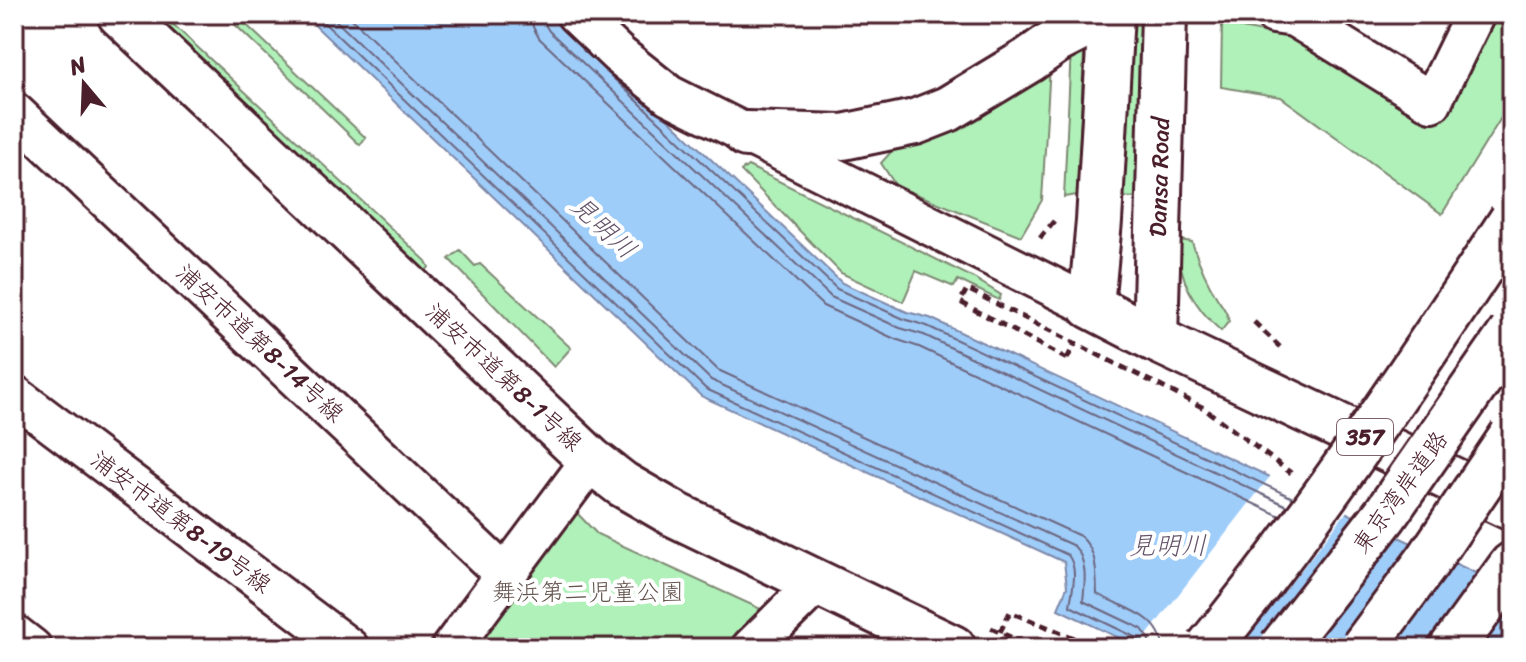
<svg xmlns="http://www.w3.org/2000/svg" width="1526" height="662" viewBox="0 0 1526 662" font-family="Sriracha,'Klee One',sans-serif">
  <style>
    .green { fill: #b0f1b9; stroke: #7d8872; stroke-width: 2 }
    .water { fill: #9fcdfa; stroke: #7d87a7; stroke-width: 2 }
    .pier { fill: #fff }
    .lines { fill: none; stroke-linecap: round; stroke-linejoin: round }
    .shore { stroke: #6c657e; stroke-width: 2 }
    .street-casing { stroke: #4a1f2b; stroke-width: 44 }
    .secondary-casing { stroke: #4a1f2b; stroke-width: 50 }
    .highway-casing { stroke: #4a1f2b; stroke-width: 50 }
    .path { stroke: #4a1f2b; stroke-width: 5; stroke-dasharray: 8 6; stroke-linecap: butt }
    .street { stroke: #fff; stroke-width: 38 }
    .secondary { stroke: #fff; stroke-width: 44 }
    .highway { stroke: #fff; stroke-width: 44 }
    .highway-bridge-casing { stroke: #4a1f2b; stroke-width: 50; stroke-linecap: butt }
    .path-bridge { stroke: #4a1f2b; stroke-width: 5; stroke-dasharray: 8 6; stroke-linecap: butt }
    .highway-bridge { stroke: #fff; stroke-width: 44 }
    .labels { text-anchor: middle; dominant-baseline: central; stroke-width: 8; stroke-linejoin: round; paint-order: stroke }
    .shield { fill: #fff; stroke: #80626b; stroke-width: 2 }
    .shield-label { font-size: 22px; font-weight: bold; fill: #4a1f2b }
    .street-label { font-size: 24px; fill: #4a1f2b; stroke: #fff }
    .park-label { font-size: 24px; fill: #64544e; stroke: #fff }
    .water-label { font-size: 26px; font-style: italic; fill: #645369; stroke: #fff }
  </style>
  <rect width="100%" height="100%" fill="#fff"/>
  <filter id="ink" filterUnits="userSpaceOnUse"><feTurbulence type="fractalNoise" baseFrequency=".0125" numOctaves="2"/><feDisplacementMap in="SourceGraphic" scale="16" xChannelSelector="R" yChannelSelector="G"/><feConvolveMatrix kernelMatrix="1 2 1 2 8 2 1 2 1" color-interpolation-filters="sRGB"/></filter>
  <g filter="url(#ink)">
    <g class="green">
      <polygon points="155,14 162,14 426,261 429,267 425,272"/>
      <polygon points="224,14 235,14 366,138 360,145"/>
      <polygon points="1129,14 1145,14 1136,198 1120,197"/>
      <polygon points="1491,14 1512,14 1512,100 1442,214 1281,97 1221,87 1222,24 1307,41 1441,118"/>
      <polygon points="1071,48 1082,48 1084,52 1077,195 1064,197"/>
      <polygon points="1050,65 1042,200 1021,236 896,186 881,163 898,144"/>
      <polygon points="748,166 974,278 1001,295 999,300 958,280 954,287 916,271 903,302 841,273 741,171"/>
      <path d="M1179,240l13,2c6,19 14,38 25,56 5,8 10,13 12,23l-8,10c-27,-24 -44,-54 -42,-91z"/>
      <polygon points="460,250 475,266 480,264 571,348 554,367 449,259"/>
      <polygon points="576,512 597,534 763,610 725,648 474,648"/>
    </g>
    <polygon class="water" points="303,14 557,14 842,283 907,312 930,318 1512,590 1512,648 1140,648 1058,609 1067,587 1064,562 701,396"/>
    <polygon class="pier" points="1272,474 1348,510 1240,648 1137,648"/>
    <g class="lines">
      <g class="shore">
        <path d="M315,14l391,375 362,166c11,15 4,34 2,51l65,31 5,4 1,7"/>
        <path d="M329,14l382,366 363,166c14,14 11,37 9,55l59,28 6,8 3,11"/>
        <path d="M347,14l371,356 362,166c18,15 16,37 17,58 25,14 64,20 66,54"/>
        <polyline points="531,14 533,27 539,38 823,306 895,339 919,347 1280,516"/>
        <polyline points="543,14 544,23 549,31 831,297 900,328 924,335 1287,506"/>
        <polyline points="610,75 837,289 904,319 927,326 1293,498"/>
      </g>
      <defs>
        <g id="street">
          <polyline points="576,14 619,55 669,95 1091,306"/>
          <polyline points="1274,14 1294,17 1314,29"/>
          <polyline points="1315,14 1314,29 1432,102 1475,14"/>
          <polyline points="14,112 505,575"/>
          <polyline points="14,395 349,648"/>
          <polyline points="14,634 32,648"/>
          <polyline points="451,648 591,460"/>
          <polyline points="751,648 817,583"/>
        </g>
        <g id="secondary">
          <polyline points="120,14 591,460 622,484 674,514 953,648"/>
          <polyline points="1111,14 1099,221 1091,306 1155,339 1512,508"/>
          <polyline points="746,134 843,137 915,122 948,109 1029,60 1056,41 1087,25 1110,24"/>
          <path id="s1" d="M1155,339l9,-325"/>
        </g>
        <polyline id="highway" points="1452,648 1512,565"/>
      </defs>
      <use href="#street" class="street-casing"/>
      <use href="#secondary" class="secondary-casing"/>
      <use href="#highway" class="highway-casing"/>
      <g class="path">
        <polyline points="1040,238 1054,221"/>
        <polyline points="1254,322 1283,350"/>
        <polyline points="1067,359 1074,345"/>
        <polyline points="991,628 1034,648"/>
        <polyline points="1000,632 1010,612 1099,648"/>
      </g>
      <use href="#street" class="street"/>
      <use href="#secondary" class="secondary"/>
      <use href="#highway" class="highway"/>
      <defs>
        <g id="highway-bridge">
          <path d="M1208,648c110,-135 209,-283 304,-428"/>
          <polyline points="1281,648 1385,515 1512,332"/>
          <polyline points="1363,648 1427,562 1512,436"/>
        </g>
      </defs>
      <use href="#highway-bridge" class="highway-bridge-casing"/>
      <polyline class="path-bridge" points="1067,359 960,302 967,289 1202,407 1291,473"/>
      <use href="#highway-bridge" class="highway-bridge"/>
    </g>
  </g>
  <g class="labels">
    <rect class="shield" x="1337" y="419" width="56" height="36" rx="6"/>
    <g class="shield-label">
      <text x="1365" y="437">357</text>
    </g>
    <g class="street-label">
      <text stroke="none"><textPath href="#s1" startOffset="162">Dansa Road</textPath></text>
      <text transform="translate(260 343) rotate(43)">浦安市道第8-14号線</text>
      <text transform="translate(504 377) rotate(43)">浦安市道第8-1号線</text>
      <text transform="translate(1400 492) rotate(-54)">東京湾岸道路</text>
      <text transform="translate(181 522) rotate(37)">浦安市道第8-19号線</text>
    </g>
    <g class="park-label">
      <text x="588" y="592">舞浜第二児童公園</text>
    </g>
    <g class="water-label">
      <text transform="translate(604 227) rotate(43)">見明川</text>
      <text x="1168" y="545">見明川</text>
    </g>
  </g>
  <rect width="1526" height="662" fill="none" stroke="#fff" stroke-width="48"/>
  <rect x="24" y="24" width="1478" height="614" fill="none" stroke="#4a1f2b" stroke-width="3" filter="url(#ink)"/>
  <g transform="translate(84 84) rotate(341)" stroke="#ffffff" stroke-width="6" paint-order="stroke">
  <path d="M0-6L14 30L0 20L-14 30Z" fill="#4a1f2b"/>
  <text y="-12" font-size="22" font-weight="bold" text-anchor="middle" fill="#4a1f2b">N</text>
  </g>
</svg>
